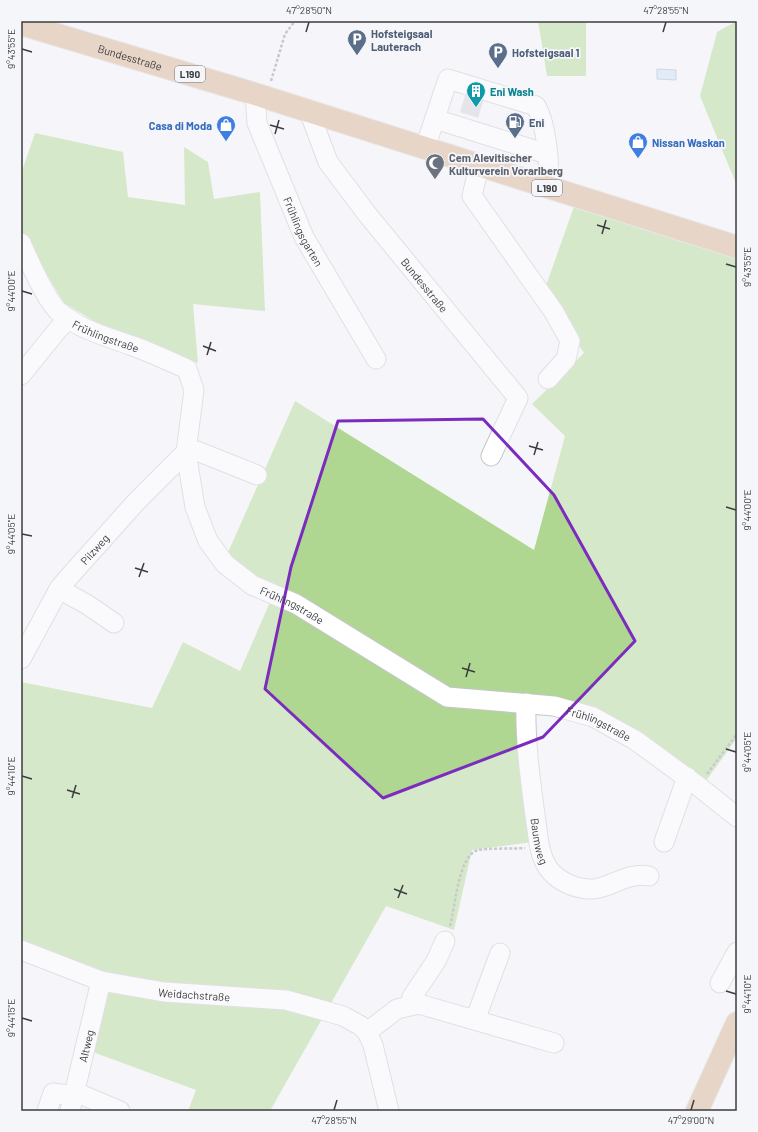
<svg xmlns="http://www.w3.org/2000/svg" width="758" height="1132" viewBox="0 0 758 1132" font-family="Barlow,sans-serif">
  <style>
    .green { fill: #b0d791 }
    .water { fill: #c6e3f6; stroke: #9db1bf }
    .lines { fill: none; stroke-linecap: round; stroke-linejoin: round }
    .minor-tunnel { stroke: #d0d1d5; stroke-width: 19; stroke-dasharray: 19 10; stroke-linecap: butt }
    .minor-casing { stroke: #c5c6ca; stroke-width: 21 }
    .major-casing { stroke: #d4d4d5; stroke-width: 24 }
    .path { stroke: #929396; stroke-width: 2.5; stroke-dasharray: 3 2; stroke-linecap: butt }
    .minor { stroke: #fff; stroke-width: 19 }
    .major { stroke: #d5ad89; stroke-width: 22 }
    .marked { fill: none; stroke: #7b2cbf; stroke-width: 3; stroke-linejoin: round }
    .ticks { fill: none; stroke: #3c3d3f; stroke-width: 1.5 }
    .labels { text-anchor: middle; dominant-baseline: central; stroke-width: 3.5; stroke-linejoin: round; paint-order: stroke }
    .shield { fill: #f5f6fa; stroke: #747477; stroke-width: 1 }
    .shield-label { font-size: 10px; font-weight: bold; fill: #3c3d3f }
    .service-label { font-size: 11px; font-weight: bold; fill: #4e5e75; stroke: #f5f6fa; text-anchor: start }
    .street-label { font-size: 11px; fill: #3c3d3f; stroke: #f5f6fa }
    .culture-label { font-size: 11px; font-weight: bold; fill: #0d838f; stroke: #f5f6fa; text-anchor: start }
    .shop-label { font-size: 11px; font-weight: bold; fill: #366cbe; stroke: #f5f6fa; text-anchor: end }
    .worship-label { font-size: 11px; font-weight: bold; fill: #5b616d; stroke: #f5f6fa; text-anchor: start }
    .neatline { fill: none; stroke: #3c3d3f; stroke-width: 1.5 }
    .ticks-label { font-size: 10px; text-anchor: middle; fill: #3c3d3f }
  </style>
  <rect width="100%" height="100%" fill="#f5f6fa"/>
  <g class="green">
    <polygon points="538,21 586,21 586,76 547,76"/>
    <polygon points="737,21 737,186 700,96 717,32"/>
    <polygon points="35,133 123,152 128,197 185,205 184,147 208,162 214,199 260,192 265,311 193,304 198,363 101,325 64,303 21,231 21,174"/>
    <polygon points="576,201 737,251 737,738 703,785 589,711 523,699 533,842 472,850 454,930 386,906 270,1111 188,1111 196,1090 90,1051 103,978 21,946 21,682 152,708 183,642 240,671 270,602 226,557 295,401 534,550 565,436 532,404 584,353 543,294"/>
  </g>
  <polygon class="water" points="657,69 676,70 676,80 657,79"/>
  <g class="lines">
    <polyline class="minor-tunnel" points="469,115 475,96"/>
    <defs>
      <g id="minor">
        <path id="s1" d="M255,94l2,29 47,114 72,122"/>
        <path id="s2" d="M309,111l19,51 39,52 151,184 -27,58"/>
        <polyline points="435,119 547,154"/>
        <path d="M425,148l23,-69 88,27c11,20 14,59 12,82"/>
        <polyline points="479,166 472,196 554,312 570,341 566,359 548,379"/>
        <path id="s3" d="M21,243c8,18 23,53 36,67 20,19 51,27 76,36 19,7 36,15 54,23l7,21 -8,62 9,55 13,34 17,23 27,21 44,19 151,93 107,9 39,11 42,23 63,46 39,31"/>
        <polyline points="21,375 60,327 70,319"/>
        <polyline points="186,452 197,451 257,475"/>
        <polyline points="59,589 88,605 114,623"/>
        <path id="s4" d="M21,659l38,-70 9,-11 68,-76 50,-50"/>
        <path id="s5" d="M526,703c-1,37 4,75 9,112 3,18 3,38 13,53 8,11 21,18 33,20 25,6 43,-17 68,-12"/>
        <polyline points="664,842 687,777"/>
        <path id="s6" d="M21,950l80,31 63,11 122,8 57,16 18,10 6,6 6,13 16,66"/>
        <polyline points="720,983 737,952"/>
        <polyline points="410,1005 412,997 436,961 445,941"/>
        <polyline points="475,1020 500,953"/>
        <polyline points="367,1032 397,1009 419,1004 554,1043"/>
        <polyline points="75,1092 120,1111"/>
        <polyline points="47,1111 53,1093 74,1096"/>
        <path id="s7" d="M70,1111l31,-130"/>
      </g>
      <g id="major">
        <path id="s8" d="M21,24l234,70 482,153"/>
        <polyline points="697,1111 737,1023"/>
      </g>
    </defs>
    <use href="#minor" class="minor-casing"/>
    <use href="#major" class="major-casing"/>
    <g class="path">
      <polyline points="271,81 285,34 295,21"/>
      <polyline points="707,774 737,734"/>
      <path d="M450,926c5,-17 8,-71 28,-76 10,-2 35,-1 47,-2"/>
    </g>
    <use href="#minor" class="minor"/>
    <use href="#major" class="major"/>
  </g>
  <path d="M0 0H758V1132H0ZM483,419l71,76 81,146 -92,96 -160,61 -118,-109 26,-122 47,-146z" fill="#f5f6fa" fill-opacity=".55" fill-rule="evenodd"/>
  <path class="marked" d="M483,419l71,76 81,146 -92,96 -160,61 -118,-109 26,-122 47,-146z"/>
  <path class="ticks" d="M306,32l3,-10M663,32l3,-10M22,49l10,3M270,125l14,4M275,134l4,-14M597,225l13,4M602,234l4,-14M726,264l10,3M22,291l10,3M203,346l13,5M207,355l4,-13M529,446l14,4M534,455l4,-13M726,507l10,3M22,534l10,2M135,568l13,4M139,577l5,-14M462,668l13,4M466,677l4,-14M726,749l10,3M22,776l10,3M67,790l13,4M72,798l4,-13M394,889l13,5M398,898l5,-13M726,991l10,3M22,1018l10,3M334,1110l3,-10M691,1110l3,-10"/>
  <defs>
    <symbol id="parking-pin" viewBox="-11 -11 22 30"><path d="M0 17L-7.5 6A9.5 9.5 0 1 1 7.5 6Z" fill="#5c6f8a" stroke="#f5f6fa"/><path d="M-3.5-5.5H1a3.5 3.5 0 0 1 0 7H-1V5.5H-3.5ZM-1-3.4V-.6H.8a1.4 1.4 0 0 0 0-2.8Z" fill="#fff"/></symbol>
    <symbol id="building-pin" viewBox="-11 -11 22 30"><path d="M0 17L-7.5 6A9.5 9.5 0 1 1 7.5 6Z" fill="#0f9aa8" stroke="#f5f6fa"/><path d="M-4-6H4V6H1V3H-1V6H-4ZM-2.5-4.3h1.7v1.8h-1.7ZM.8-4.3h1.7v1.8H.8ZM-2.5-1h1.7V.8h-1.7ZM.8-1h1.7V.8H.8Z" fill="#fff"/></symbol>
    <symbol id="fuel-pin" viewBox="-11 -11 22 30"><path d="M0 17L-7.5 6A9.5 9.5 0 1 1 7.5 6Z" fill="#5c6f8a" stroke="#f5f6fa"/><path d="M-5.5-6h7V0h2V4h1.3V-2.5L3-4.5l.8-.8L6-3V5H2.5V1h-1V6h-7ZM-4.2-4.7v3.2H.2V-4.7Z" fill="#fff"/></symbol>
    <symbol id="shop-pin" viewBox="-11 -11 22 30"><path d="M0 17L-7.5 6A9.5 9.5 0 1 1 7.5 6Z" fill="#3f7fe0" stroke="#f5f6fa"/><path d="M-5-2.5h2.3a2.7 3.5 0 0 1 5.4 0H5L5.5 6h-11ZM-1.5-2.5h3a1.5 2.3 0 0 0-3 0Z" fill="#fff"/></symbol>
    <symbol id="mosque-pin" viewBox="-11 -11 22 30"><path d="M0 17L-7.5 6A9.5 9.5 0 1 1 7.5 6Z" fill="#6b7280" stroke="#f5f6fa"/><path d="M3.5-4.9A6 6 0 1 0 3.5 4.9A5 5 0 1 1 3.5-4.9Z" fill="#fff"/></symbol>
  </defs>
  <g fill-rule="evenodd">
    <use href="#parking-pin" x="346" y="28" width="22" height="30"/>
    <use href="#parking-pin" x="487" y="41" width="22" height="30"/>
    <use href="#building-pin" x="465" y="80" width="22" height="30"/>
    <use href="#fuel-pin" x="504" y="111" width="22" height="30"/>
    <use href="#shop-pin" x="215" y="114" width="22" height="30"/>
    <use href="#shop-pin" x="627" y="131" width="22" height="30"/>
    <use href="#mosque-pin" x="424" y="152" width="22" height="30"/>
  </g>
  <g class="labels">
    <g class="shield">
      <rect x="175" y="66" width="30" height="16" rx="3"/>
      <rect x="532" y="180" width="30" height="16" rx="3"/>
    </g>
    <g class="shield-label">
      <text x="190" y="74">L190</text>
      <text x="547" y="188">L190</text>
    </g>
    <g class="service-label">
      <text x="371" y="33">Hofsteigsaal<tspan x="371" dy="13">Lauterach</tspan></text>
      <text x="512" y="52">Hofsteigsaal 1</text>
      <text x="529" y="122">Eni</text>
    </g>
    <g class="street-label">
      <text stroke="none"><textPath href="#s8" startOffset="114">Bundesstraße</textPath></text>
      <text stroke="none"><textPath href="#s1" startOffset="147">Frühlingsgarten</textPath></text>
      <text stroke="none"><textPath href="#s2" startOffset="211">Bundesstraße</textPath></text>
      <text stroke="none"><textPath href="#s3" startOffset="132">Frühlingstraße</textPath></text>
      <text stroke="none"><textPath href="#s4" startOffset="133">Pilzweg</textPath></text>
      <text stroke="none"><textPath href="#s3" startOffset="504">Frühlingstraße</textPath></text>
      <text stroke="none"><textPath href="#s3" startOffset="840">Frühlingstraße</textPath></text>
      <text stroke="none"><textPath href="#s5" startOffset="139">Baumweg</textPath></text>
      <text stroke="none"><textPath href="#s6" startOffset="180">Weidachstraße</textPath></text>
      <text stroke="none"><textPath href="#s7" startOffset="67">Altweg</textPath></text>
    </g>
    <g class="culture-label">
      <text x="490" y="91">Eni Wash</text>
    </g>
    <g class="shop-label">
      <text x="212" y="125">Casa di Moda</text>
      <text x="652" y="142" text-anchor="start">Nissan Waskan</text>
    </g>
    <g class="worship-label">
      <text x="449" y="157">Cem Alevitischer<tspan x="449" dy="13">Kulturverein Vorarlberg</tspan></text>
    </g>
  </g>
  <rect width="758" height="1132" fill="none" stroke="#f5f6fa" stroke-width="44"/>
  <rect x="22" y="22" width="714" height="1088" class="neatline"/>
  <g class="ticks-label">
    <text x="309" y="14">47°28'50"N</text>
    <text x="666" y="14">47°28'55"N</text>
    <text transform="translate(11 49) rotate(-90)" y="4">9°43'55"E</text>
    <text transform="translate(747 267) rotate(-90)" y="4">9°43'55"E</text>
    <text transform="translate(11 291) rotate(-90)" y="4">9°44'00"E</text>
    <text transform="translate(747 510) rotate(-90)" y="4">9°44'00"E</text>
    <text transform="translate(11 534) rotate(-90)" y="4">9°44'05"E</text>
    <text transform="translate(747 752) rotate(-90)" y="4">9°44'05"E</text>
    <text transform="translate(11 776) rotate(-90)" y="4">9°44'10"E</text>
    <text transform="translate(747 994) rotate(-90)" y="4">9°44'10"E</text>
    <text transform="translate(11 1018) rotate(-90)" y="4">9°44'15"E</text>
    <text x="334" y="1124">47°28'55"N</text>
    <text x="691" y="1124">47°29'00"N</text>
  </g>
</svg>
